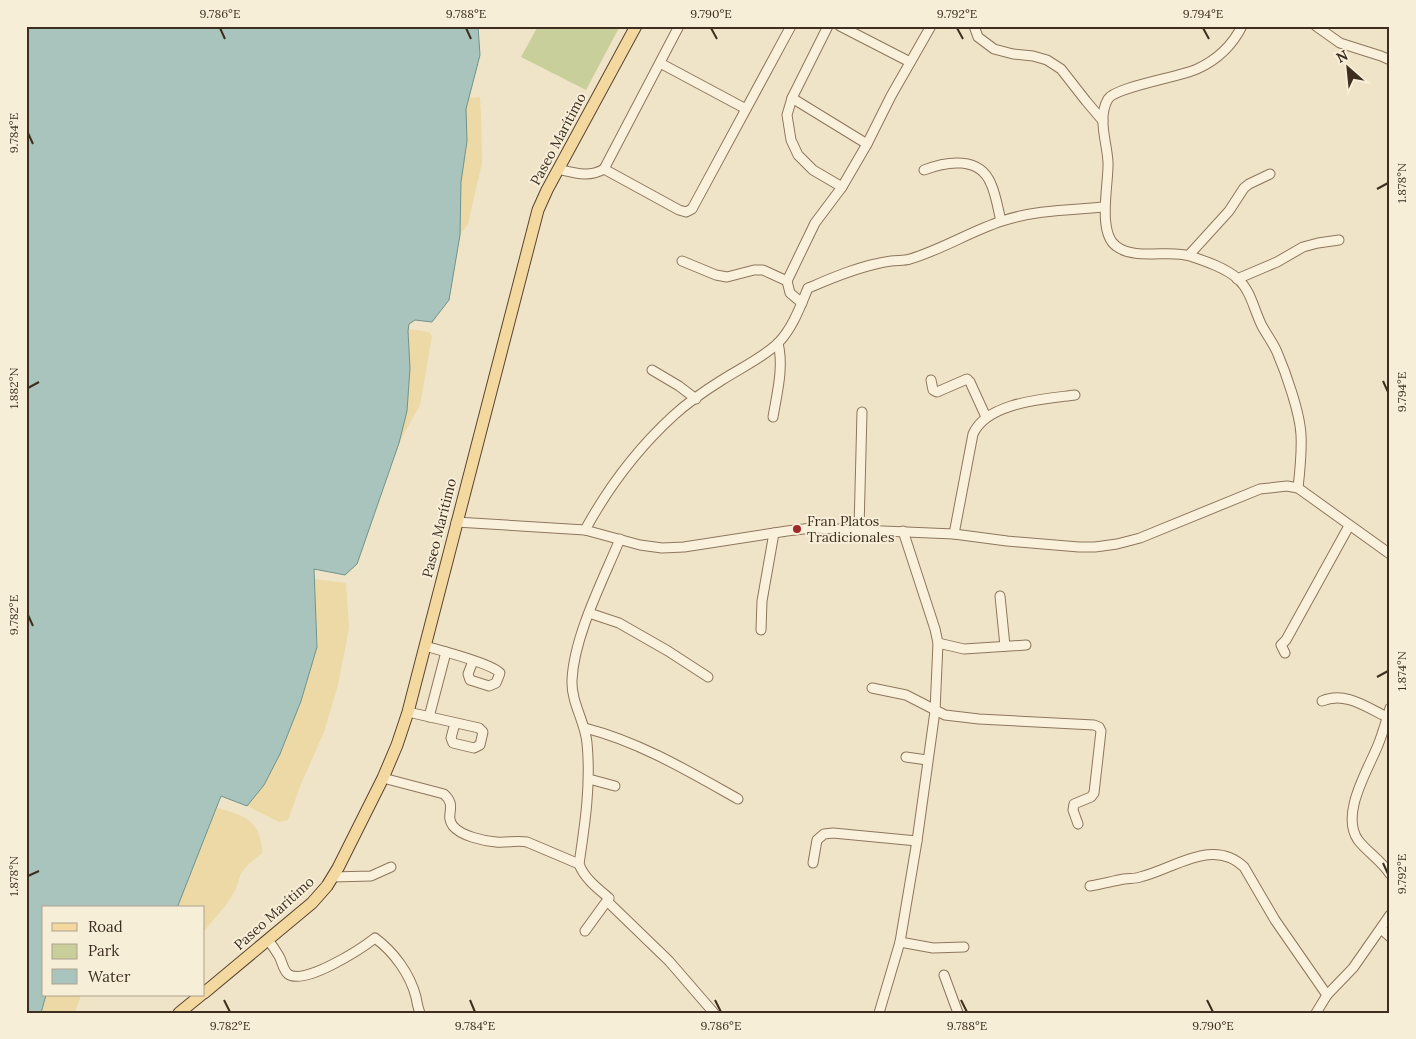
<svg xmlns="http://www.w3.org/2000/svg" width="1416" height="1039" viewBox="0 0 1416 1039" font-family="Lora,serif">
  <style>
    .green { fill: #c9cf9b }
    .sand { fill: #ecd9a5 }
    .water { fill: #a9c4bc; stroke: #6f938a }
    .lines { fill: none; stroke-linecap: round; stroke-linejoin: round }
    .minor-casing { stroke: #8d765c; stroke-width: 11 }
    .major-casing { stroke: #5b4430; stroke-width: 13 }
    .minor { stroke: #faf1dc; stroke-width: 9 }
    .major { stroke: #f3d9a0; stroke-width: 11 }
    .ticks { fill: none; stroke: #3d2e20; stroke-width: 2 }
    .poi-dot { fill: #9e2a2b; stroke: #f7eed8; stroke-width: 2 }
    .labels { text-anchor: middle; dominant-baseline: central; stroke-width: 4; stroke-linejoin: round; paint-order: stroke }
    .street-label { font-size: 14px; fill: #3d2e20; stroke: #f7eed8 }
    .poi-label { font-size: 14px; fill: #3d2e20; stroke: #f7eed8; text-anchor: start }
    .neatline { fill: none; stroke: #3d2e20; stroke-width: 2 }
    .ticks-label { font-size: 12px; text-anchor: middle; fill: #3d2e20 }
  </style>
  <rect width="100%" height="100%" fill="#f0e4c8"/>
  <polygon class="green" points="538,26 620,26 586,90 521,57"/>
  <g class="sand">
    <polygon points="480,97 481,114 482,163 468,224 460,235 461,182 467,141 466,109 468,98"/>
    <polygon points="408,329 429,332 432,336 420,405 399,443 407,410 410,368"/>
    <polygon points="315,579 346,583 349,628 338,685 324,732 301,784 288,820 279,822 247,806 264,785 280,754 301,701 317,647"/>
    <path d="M217,808c28,7 44,13 45,45l-12,10 -9,10 -5,16 -10,16 -22,26v-23h-27z"/>
    <polygon points="46,995 81,995 75,1013 41,1013"/>
  </g>
  <polygon class="water" points="26,26 478,26 480,55 466,109 467,141 461,182 460,235 449,300 432,322 415,320 409,324 408,331 410,368 407,411 399,443 357,564 345,575 314,569 317,647 301,701 280,754 264,785 247,806 221,796 177,908 44,908 44,995 46,995 41,1013 26,1013"/>
  <g class="lines">
    <defs>
      <g id="minor">
        <polyline points="828,26 792,98 787,115 791,140 798,155 813,170 842,187"/>
        <polyline points="840,26 910,62"/>
        <polyline points="974,26 978,37 994,49 1013,54 1033,56 1047,60 1061,69 1086,101 1103,121"/>
        <path d="M1242,26c-10,20 -25,34 -45,43 -17,8 -82,18 -89,30 -11,19 -1,43 0,63 1,20 -11,70 8,84 19,15 53,3 74,10 15,5 36,12 48,23 13,12 16,31 24,47 5,9 11,17 15,26 9,21 23,61 24,83 1,18 -1,35 -3,53"/>
        <polyline points="1316,26 1340,43 1381,56 1390,60"/>
        <polyline points="660,63 746,109"/>
        <polyline points="792,98 867,144"/>
        <path d="M558,169c17,4 31,9 46,0l75,41 7,2 6,-3 99,-183"/>
        <polyline points="604,169 679,26"/>
        <path d="M924,170c23,-9 56,-14 67,14 5,11 7,25 10,37"/>
        <polyline points="1189,255 1229,211 1244,188 1249,184 1270,174"/>
        <polyline points="682,261 716,275 727,277 754,270 763,270 787,281"/>
        <polyline points="1237,279 1277,262 1303,247 1318,243 1339,240"/>
        <polyline points="802,303 790,293 787,281 815,223 842,187 867,144 891,96 931,26"/>
        <polyline points="652,370 679,386 696,399"/>
        <polyline points="931,380 933,390 937,392 967,379 970,382 986,417"/>
        <path d="M773,417c4,-24 11,-50 5,-74"/>
        <polyline points="456,522 585,530 640,545 662,548 684,547 787,531 812,528 954,534 1007,541 1079,547 1095,547 1117,544 1140,538 1260,489 1287,486 1298,488 1390,554"/>
        <polyline points="859,529 862,412"/>
        <path d="M585,530c24,-44 51,-80 88,-114 14,-13 33,-26 49,-36 17,-11 44,-24 57,-38 14,-15 21,-35 29,-54l3,-1c25,-11 52,-22 80,-26 6,-1 13,0 19,-2 31,-9 61,-28 92,-38 33,-11 68,-11 102,-14"/>
        <path d="M954,534l19,-100c14,-32 72,-35 102,-39"/>
        <polyline points="1000,596 1005,646"/>
        <polyline points="589,613 619,623 668,651 708,677"/>
        <polyline points="761,630 762,601 774,533"/>
        <polyline points="938,643 964,649 1026,645"/>
        <path d="M425,646c14,4 68,18 75,27l-4,10 -7,3 -19,-6 -2,-6 5,-13"/>
        <polyline points="1285,653 1281,645 1286,640 1349,526"/>
        <polyline points="872,688 906,695 945,715 979,719 1094,725 1099,727 1101,731 1094,793 1091,797 1074,804 1073,810 1078,824"/>
        <path d="M1322,701c23,-10 44,6 65,16"/>
        <path d="M1390,708c-4,13 -7,25 -12,37 -10,25 -38,69 -20,95 9,12 23,20 32,34"/>
        <polyline points="408,712 479,728 483,732 480,745 474,748 453,743 451,738 455,723"/>
        <polyline points="429,717 446,652"/>
        <path d="M585,728c55,14 105,44 153,71"/>
        <polyline points="906,757 927,760"/>
        <path d="M383,778l61,16c14,13 0,20 9,32 8,10 31,15 43,16 11,1 20,-2 31,0l52,22"/>
        <polyline points="589,779 615,786"/>
        <polyline points="813,863 817,840 824,834 833,833 917,841"/>
        <polyline points="332,877 371,876 391,867"/>
        <path d="M1090,886c12,-2 23,-5 34,-7 5,-1 11,0 16,-2 34,-8 73,-40 104,-10l31,53 52,75"/>
        <polyline points="608,902 669,961 714,1013"/>
        <polyline points="1381,929 1390,937"/>
        <path d="M585,931l24,-33c-11,-9 -25,-20 -30,-34 6,-40 12,-80 8,-121 -2,-22 -16,-40 -15,-63 2,-44 31,-100 48,-141"/>
        <path d="M268,940c4,5 8,11 11,16 3,5 4,14 9,18 16,12 73,-25 87,-36 19,14 35,36 41,59 1,6 2,11 4,16"/>
        <polyline points="900,942 933,948 964,947"/>
        <polyline points="944,975 958,1013"/>
        <polyline points="879,1013 900,942 917,841 935,711 938,643 935,629 903,531"/>
        <polyline points="1316,1013 1327,995 1353,968 1390,915"/>
      </g>
      <g id="major">
        <polyline points="204,993 312,903 327,886 338,868 383,778 397,745 408,712 538,210 547,190 636,26"/>
        <polyline points="179,1013 201,995"/>
      </g>
    </defs>
    <use href="#minor" class="minor-casing"/>
    <use href="#major" class="major-casing"/>
    <use href="#minor" class="minor"/>
    <use href="#major" class="major"/>
  </g>
  <path class="ticks" d="M220,28l5,11M466,28l5,11M711,28l6,11M957,28l6,11M1203,28l6,11M28,133l5,11M1377,189l11,-6M1383,381l5,11M28,388l11,-6M28,615l5,11M1377,677l11,-6M1383,863l5,11M28,876l11,-5M224,1000l6,12M470,1000l5,12M715,1000l6,12M961,1000l6,12M1207,1000l6,12"/>
  <circle class="poi-dot" cx="797" cy="529" r="5"/>
  <g class="labels">
    <g class="street-label">
      <text transform="translate(558 139) rotate(-62)">Paseo Marítimo</text>
      <text transform="translate(439 528) rotate(-76)">Paseo Marítimo</text>
      <text transform="translate(274 913) rotate(-42)">Paseo Marítimo</text>
    </g>
    <g class="poi-label">
      <text x="807" y="521">Fran Platos<tspan x="807" dy="16">Tradicionales</tspan></text>
    </g>
  </g>
  <rect width="1416" height="1039" fill="none" stroke="#f7eed8" stroke-width="55"/>
  <rect x="42" y="906" width="162" height="90" fill="#f7eed8" stroke="#ada18e"/>
  <rect x="52" y="923" width="25" height="8" fill="#f3d9a0" stroke="#ada18e"/>
  <text x="88" y="932" font-size="15" fill="#3d2e20">Road</text>
  <rect x="52" y="944" width="25" height="15" fill="#c9cf9b" stroke="#ada18e"/>
  <text x="88" y="956" font-size="15" fill="#3d2e20">Park</text>
  <rect x="52" y="969" width="25" height="15" fill="#a9c4bc" stroke="#ada18e"/>
  <text x="88" y="982" font-size="15" fill="#3d2e20">Water</text>
  <g transform="translate(1348 68) rotate(333)" stroke="#f7eed8" stroke-width="4" paint-order="stroke">
  <path d="M0-4L9 19L0 12L-9 19Z" fill="#3d2e20"/>
  <text y="-8" font-size="14" font-weight="bold" text-anchor="middle" fill="#3d2e20">N</text>
  </g>
  <rect x="28" y="28" width="1360" height="984" class="neatline"/>
  <g class="ticks-label">
    <text x="220" y="18">9.786°E</text>
    <text x="466" y="18">9.788°E</text>
    <text x="711" y="18">9.790°E</text>
    <text x="957" y="18">9.792°E</text>
    <text x="1203" y="18">9.794°E</text>
    <text transform="translate(14 133) rotate(-90)" y="4">9.784°E</text>
    <text transform="translate(1402 183) rotate(-90)" y="4">1.878°N</text>
    <text transform="translate(14 388) rotate(-90)" y="4">1.882°N</text>
    <text transform="translate(1402 392) rotate(-90)" y="4">9.794°E</text>
    <text transform="translate(14 615) rotate(-90)" y="4">9.782°E</text>
    <text transform="translate(1402 671) rotate(-90)" y="4">1.874°N</text>
    <text transform="translate(1402 874) rotate(-90)" y="4">9.792°E</text>
    <text transform="translate(14 876) rotate(-90)" y="4">1.878°N</text>
    <text x="230" y="1030">9.782°E</text>
    <text x="475" y="1030">9.784°E</text>
    <text x="721" y="1030">9.786°E</text>
    <text x="967" y="1030">9.788°E</text>
    <text x="1213" y="1030">9.790°E</text>
  </g>
</svg>
